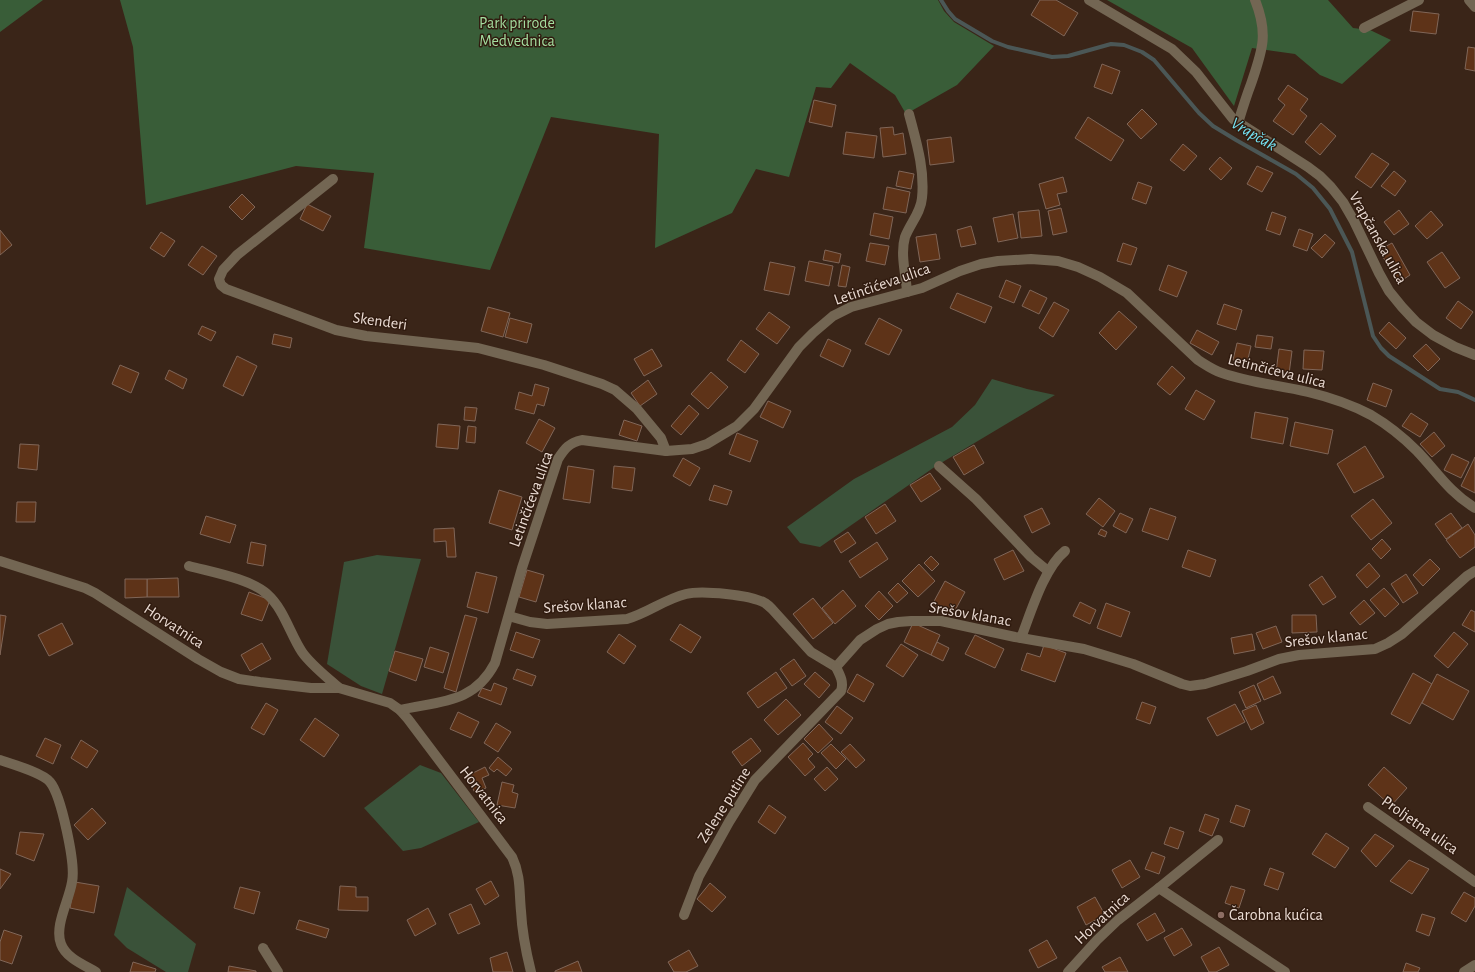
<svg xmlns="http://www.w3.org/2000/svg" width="1475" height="972" viewBox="0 0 1475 972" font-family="'Alegreya Sans',sans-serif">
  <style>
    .green { fill: #3a5239 }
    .forest { fill: #395d38 }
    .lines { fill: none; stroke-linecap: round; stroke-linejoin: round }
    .stream { stroke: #4b5756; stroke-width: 4 }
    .building { fill: #5e3318; stroke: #806658 }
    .minor { stroke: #736653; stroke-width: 10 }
    .tertiary { stroke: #736653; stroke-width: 10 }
    .education-dot { fill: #8d6e63; stroke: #301b0f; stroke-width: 1.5 }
    .labels { text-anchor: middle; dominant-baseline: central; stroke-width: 3; stroke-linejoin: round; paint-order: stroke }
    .park-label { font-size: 16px; fill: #a3dd9f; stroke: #301b0f }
    .street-label { font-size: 16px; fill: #eadbd3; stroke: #301b0f }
    .poi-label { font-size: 16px; fill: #eadbd3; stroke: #301b0f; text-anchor: start }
    .water-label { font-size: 17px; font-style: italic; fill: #74e2f3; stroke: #301b0f }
  </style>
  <rect width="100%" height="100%" fill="#3a2518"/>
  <g class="green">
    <polygon points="992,379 1027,389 1055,395 936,466 820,547 800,543 787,527 854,479 952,427 975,405"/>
    <polygon points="377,555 421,559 382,694 361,686 327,664 344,562"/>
    <polygon points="420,765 441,773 479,822 421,848 403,851 364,808"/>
    <polygon points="127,887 196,944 188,972 166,972 127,948 114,935"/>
  </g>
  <g class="forest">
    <polygon points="0,0 43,0 0,32"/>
    <polygon points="120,0 938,0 944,11 954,22 994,46 957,85 906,114 895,95 850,63 831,88 816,87 789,177 756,169 732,213 655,248 659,134 551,117 490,270 364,248 374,173 296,166 146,205 133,47"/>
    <polygon points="1107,0 1328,0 1353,28 1370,30 1391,40 1342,84 1320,75 1295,54 1252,48 1234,106 1192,48"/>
  </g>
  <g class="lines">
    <polyline class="stream" points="941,0 948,11 955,19 992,41 1008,47 1052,57 1068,56 1111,44 1124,45 1142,52 1154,60 1199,113 1213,126 1236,140 1296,174 1313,188 1330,209 1352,252 1373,336 1381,348 1389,356 1440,389 1458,392 1475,400"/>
  </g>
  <g class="building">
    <polygon points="1040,0 1056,0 1078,13 1064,36 1031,15"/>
    <polygon points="1413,11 1439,14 1436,34 1410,31"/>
    <polygon points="1468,47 1475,48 1475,71 1465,69"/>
    <polygon points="1102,64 1120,71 1112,94 1094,87"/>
    <polygon points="1288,85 1308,99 1300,110 1307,116 1293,135 1273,121 1285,105 1278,99"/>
    <polygon points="814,100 836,105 832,127 809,122"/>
    <polygon points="1142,109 1157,124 1141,139 1127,124"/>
    <polygon points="1088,117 1124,140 1111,161 1075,138"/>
    <polygon points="1321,123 1336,136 1320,155 1305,142"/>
    <polygon points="893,127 894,135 903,133 906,154 883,157 880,128"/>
    <polygon points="846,132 877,136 874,158 843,154"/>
    <polygon points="951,137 954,162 930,165 927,140"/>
    <polygon points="1183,144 1197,156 1184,171 1170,160"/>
    <polygon points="1372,153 1389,164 1371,188 1355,177"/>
    <polygon points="1220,157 1232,168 1221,180 1209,169"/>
    <polygon points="1257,166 1273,173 1262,192 1247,184"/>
    <polygon points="899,171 914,174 911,189 896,186"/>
    <polygon points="1394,171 1406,181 1395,196 1381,186"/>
    <polygon points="1063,177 1067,192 1057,194 1060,205 1046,209 1039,184"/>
    <polygon points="1138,182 1152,187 1146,204 1132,199"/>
    <polygon points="887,187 910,192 906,213 883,209"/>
    <polygon points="242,194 255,207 242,220 229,207"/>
    <polygon points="307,204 331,216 323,231 300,219"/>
    <polygon points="1061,208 1067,232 1053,235 1048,211"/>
    <polygon points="1039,210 1042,236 1021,238 1018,212"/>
    <polygon points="1399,210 1409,224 1394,235 1384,222"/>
    <polygon points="1431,211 1443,225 1427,239 1415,226"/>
    <polygon points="1272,212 1286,217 1280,235 1266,230"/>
    <polygon points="874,213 893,217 889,239 870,235"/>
    <polygon points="1013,214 1018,238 998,242 993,218"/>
    <polygon points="971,226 976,244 961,247 957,230"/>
    <polygon points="1299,229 1313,234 1307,251 1293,246"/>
    <polygon points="0,230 12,245 0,255"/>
    <polygon points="161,232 175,241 164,257 150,248"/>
    <polygon points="936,234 940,259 920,262 916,237"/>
    <polygon points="1325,234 1335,243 1322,258 1311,248"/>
    <polygon points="870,243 889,246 885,265 866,261"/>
    <polygon points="1123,243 1137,248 1131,265 1117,261"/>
    <polygon points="1392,243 1410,275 1398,283 1379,250"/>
    <polygon points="202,246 217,256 203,275 188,265"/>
    <polygon points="825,250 841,254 839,263 823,260"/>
    <polygon points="1442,252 1460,278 1445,288 1427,262"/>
    <polygon points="809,261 833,266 829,286 805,281"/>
    <polygon points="770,262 795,267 789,295 764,290"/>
    <polygon points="842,265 850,267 846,287 838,286"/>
    <polygon points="1168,265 1187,272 1177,297 1159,290"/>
    <polygon points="1006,280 1021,286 1014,303 999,297"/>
    <polygon points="1030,290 1047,298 1039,314 1022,306"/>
    <polygon points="957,293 992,307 985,323 950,308"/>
    <polygon points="1458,301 1473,312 1461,329 1446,318"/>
    <polygon points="1054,302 1069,310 1053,337 1039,328"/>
    <polygon points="1224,304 1242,310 1236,330 1217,324"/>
    <polygon points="488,307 510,313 503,337 481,331"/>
    <polygon points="1119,311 1137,327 1116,350 1099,333"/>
    <polygon points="769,312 790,327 777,344 756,329"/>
    <polygon points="510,318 532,324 527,343 505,337"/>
    <polygon points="879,318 902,330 889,355 865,344"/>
    <polygon points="1389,322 1406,338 1396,349 1379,333"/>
    <polygon points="202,326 216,332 211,341 198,334"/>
    <polygon points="1197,330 1219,342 1212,355 1190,343"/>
    <polygon points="274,334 292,338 290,348 272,344"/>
    <polygon points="1257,335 1273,337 1271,349 1255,347"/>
    <polygon points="828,339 851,350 843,367 820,356"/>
    <polygon points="741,340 759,354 745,373 727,360"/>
    <polygon points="1237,343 1251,346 1247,363 1233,360"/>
    <polygon points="1426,344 1440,359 1428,371 1413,356"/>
    <polygon points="652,349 662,366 644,376 634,359"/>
    <polygon points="1279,349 1292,351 1289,374 1276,372"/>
    <polygon points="1304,350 1324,351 1322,370 1303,369"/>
    <polygon points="237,356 257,366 243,396 223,386"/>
    <polygon points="120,365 139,373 131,393 112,384"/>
    <polygon points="1172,366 1185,378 1170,395 1157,384"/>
    <polygon points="169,370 187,379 183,389 165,379"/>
    <polygon points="711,372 728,387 708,409 691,394"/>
    <polygon points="648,380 657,394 640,406 631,393"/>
    <polygon points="1373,383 1392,390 1386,407 1367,400"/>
    <polygon points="535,384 549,388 544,406 537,404 534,414 515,409 519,392 532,396"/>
    <polygon points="1196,390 1215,401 1204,420 1185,409"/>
    <polygon points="768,401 791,411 783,428 760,417"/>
    <polygon points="689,405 699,414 681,435 671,426"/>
    <polygon points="465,407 477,408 475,421 464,420"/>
    <polygon points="1255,412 1288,418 1283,444 1251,438"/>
    <polygon points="1411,413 1428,424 1420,437 1402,426"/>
    <polygon points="539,419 555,428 542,452 526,443"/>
    <polygon points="624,420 642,426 637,441 619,435"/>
    <polygon points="1295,422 1333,430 1328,454 1290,446"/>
    <polygon points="438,424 460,426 458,449 436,447"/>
    <polygon points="468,426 476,427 475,443 466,442"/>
    <polygon points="1434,432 1445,446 1432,457 1420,444"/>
    <polygon points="737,433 758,441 750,462 729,454"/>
    <polygon points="20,444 39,445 37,470 18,468"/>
    <polygon points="974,445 984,463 964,475 953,457"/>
    <polygon points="1365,446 1384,477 1354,493 1337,464"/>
    <polygon points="1452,454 1469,462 1461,478 1444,470"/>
    <polygon points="1475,457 1475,493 1461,486"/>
    <polygon points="683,458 700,468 690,486 673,476"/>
    <polygon points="568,466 594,470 590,503 563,499"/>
    <polygon points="614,466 635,468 632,491 612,488"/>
    <polygon points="930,473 941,489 921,502 910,485"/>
    <polygon points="714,485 732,491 727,505 709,500"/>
    <polygon points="499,490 522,497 512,530 489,523"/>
    <polygon points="1099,498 1115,511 1103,527 1086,514"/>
    <polygon points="1373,499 1392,523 1371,540 1351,516"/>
    <polygon points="17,502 36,502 35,522 16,522"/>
    <polygon points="885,504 896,521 876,534 865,517"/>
    <polygon points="1042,508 1050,524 1032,533 1024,516"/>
    <polygon points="1150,508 1176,517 1168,540 1142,531"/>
    <polygon points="1120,513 1133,519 1126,533 1113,526"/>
    <polygon points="1451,513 1462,528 1446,539 1435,524"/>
    <polygon points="206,516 236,525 230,543 200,534"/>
    <polygon points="1468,524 1475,535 1475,547 1460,558 1446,540"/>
    <polygon points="454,528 456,557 447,557 446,541 434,542 434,529"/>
    <polygon points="1101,529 1107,532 1105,537 1098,534"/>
    <polygon points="848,532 856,543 841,553 834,541"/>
    <polygon points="1382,539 1391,549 1381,559 1372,549"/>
    <polygon points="251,542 266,545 263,566 247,563"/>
    <polygon points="877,542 888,559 860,578 849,561"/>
    <polygon points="1013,550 1024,571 1004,580 994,559"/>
    <polygon points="1188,550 1216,560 1210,577 1182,567"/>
    <polygon points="931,556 939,564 932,571 924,563"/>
    <polygon points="1430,559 1440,569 1423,586 1413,575"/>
    <polygon points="1369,563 1380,576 1367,588 1356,575"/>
    <polygon points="919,564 935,581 918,597 902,581"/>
    <polygon points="527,570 544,575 536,602 519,597"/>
    <polygon points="476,572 497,577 488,613 467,607"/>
    <polygon points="1406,574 1418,593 1403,603 1391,584"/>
    <polygon points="1322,576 1336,597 1323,605 1309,585"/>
    <polygon points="178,578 179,597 147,597 147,579"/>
    <polygon points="125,579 147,579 147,597 125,598"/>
    <polygon points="945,581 965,592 952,616 932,605"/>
    <polygon points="898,583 908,593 897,603 888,593"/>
    <polygon points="1384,588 1399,604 1385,617 1370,600"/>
    <polygon points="843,590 856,606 835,624 822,608"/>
    <polygon points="879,591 893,606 879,620 865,606"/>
    <polygon points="249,592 270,600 262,621 241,614"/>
    <polygon points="813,598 833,623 813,639 793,614"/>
    <polygon points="1364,600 1375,613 1360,625 1350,613"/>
    <polygon points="1080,602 1096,610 1090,624 1073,616"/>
    <polygon points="1106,603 1130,612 1121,637 1097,628"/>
    <polygon points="1471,610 1475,612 1475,632 1462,625"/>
    <polygon points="0,615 6,616 0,655"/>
    <polygon points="465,615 477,618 456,692 444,688"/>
    <polygon points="1292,615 1316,615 1317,632 1292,633"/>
    <polygon points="62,623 73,644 49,656 38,635"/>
    <polygon points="913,623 940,635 931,655 904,642"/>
    <polygon points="680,624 701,637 691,653 670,640"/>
    <polygon points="1276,626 1282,642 1263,649 1256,633"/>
    <polygon points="516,632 540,640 533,658 510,650"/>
    <polygon points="1454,632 1468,644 1448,668 1434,656"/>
    <polygon points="619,634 636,646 624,664 607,652"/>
    <polygon points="1252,634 1255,650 1234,654 1231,638"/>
    <polygon points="975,635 1004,649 995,668 965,654"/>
    <polygon points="937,642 949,648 943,661 931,655"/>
    <polygon points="262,643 271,659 250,671 241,655"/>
    <polygon points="901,644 918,655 903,677 886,666"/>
    <polygon points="1044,645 1066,653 1055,682 1021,670 1027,653 1040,657"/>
    <polygon points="430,647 449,653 443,673 424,667"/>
    <polygon points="395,651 423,659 416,681 389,671"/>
    <polygon points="794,659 806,676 792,686 780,669"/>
    <polygon points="517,669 536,676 532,686 513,679"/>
    <polygon points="776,672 787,688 758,708 747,693"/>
    <polygon points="815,672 830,685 819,698 804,684"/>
    <polygon points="1413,673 1432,684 1410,724 1391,714"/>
    <polygon points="857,674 874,684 864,702 847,692"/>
    <polygon points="1437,674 1469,691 1453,720 1422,703"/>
    <polygon points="1273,676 1281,693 1264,700 1257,684"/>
    <polygon points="494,683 507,688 501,705 478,696 482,688 491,691"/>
    <polygon points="1254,685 1261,701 1246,708 1239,692"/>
    <polygon points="786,699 801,715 778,735 764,720"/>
    <polygon points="1142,702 1156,707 1150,724 1136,719"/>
    <polygon points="266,703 278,710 264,735 251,728"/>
    <polygon points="1235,704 1245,722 1217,736 1207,718"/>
    <polygon points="1256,705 1264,723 1251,730 1242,711"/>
    <polygon points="837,706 853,718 841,734 825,722"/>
    <polygon points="458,712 479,722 471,738 450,729"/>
    <polygon points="315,718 339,735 324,757 300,740"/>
    <polygon points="496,723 511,732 498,752 484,743"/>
    <polygon points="819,724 833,739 818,753 804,739"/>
    <polygon points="45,738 61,745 53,764 36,756"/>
    <polygon points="751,738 761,751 742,766 732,752"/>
    <polygon points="81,740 98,751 87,768 71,758"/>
    <polygon points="803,743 813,754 808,759 815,767 805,776 788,757"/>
    <polygon points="831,744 846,759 836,769 821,753"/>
    <polygon points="850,744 865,760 856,768 841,752"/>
    <polygon points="498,757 512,769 506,776 497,769 494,772 489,768"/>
    <polygon points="485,767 489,775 482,778 486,788 475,793 467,776"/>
    <polygon points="827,767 838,779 825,791 814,779"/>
    <polygon points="1384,767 1407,788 1391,806 1368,785"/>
    <polygon points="502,782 514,785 512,792 518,794 515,808 497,805"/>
    <polygon points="769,805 786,817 775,834 758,822"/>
    <polygon points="1236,805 1250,810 1244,827 1230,822"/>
    <polygon points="92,808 106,823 88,840 74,825"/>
    <polygon points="1205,814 1219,819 1212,836 1199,831"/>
    <polygon points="1170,827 1184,832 1178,849 1164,844"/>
    <polygon points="20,832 44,834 34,861 16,854"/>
    <polygon points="1326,833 1349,848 1335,868 1312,854"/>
    <polygon points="1375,834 1394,846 1376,867 1361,851"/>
    <polygon points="1152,852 1165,857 1159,874 1145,869"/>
    <polygon points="1130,860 1140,877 1122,888 1112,870"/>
    <polygon points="1409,860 1429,869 1412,894 1390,881"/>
    <polygon points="1270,868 1284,873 1278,890 1264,885"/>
    <polygon points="0,869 11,874 0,889"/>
    <polygon points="491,881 499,896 485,905 476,889"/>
    <polygon points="75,882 99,886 94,913 70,908"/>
    <polygon points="710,883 726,897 712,912 697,899"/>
    <polygon points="340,886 356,887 356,897 368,897 368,911 338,910"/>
    <polygon points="1231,886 1245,890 1239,908 1225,903"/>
    <polygon points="240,887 260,892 254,914 234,908"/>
    <polygon points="1464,892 1475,898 1475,906 1466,922 1451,913"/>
    <polygon points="1095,897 1105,915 1086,925 1077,907"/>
    <polygon points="471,904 480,924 458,934 449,914"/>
    <polygon points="428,908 436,924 415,936 407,920"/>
    <polygon points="1155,913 1165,931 1147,941 1137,924"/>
    <polygon points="1422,914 1435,918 1429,936 1416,931"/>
    <polygon points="299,920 329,929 326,938 296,929"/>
    <polygon points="1182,928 1192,945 1174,956 1164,938"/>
    <polygon points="4,930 22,936 12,964 0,960 0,942"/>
    <polygon points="1047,940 1057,958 1038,968 1029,950"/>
    <polygon points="1219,947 1229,965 1216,972 1209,972 1201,957"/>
    <polygon points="689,950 698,966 686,972 674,972 668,962"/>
    <polygon points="507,952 513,972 493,972 490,958"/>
    <polygon points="1120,957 1128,972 1105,972 1102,967"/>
    <polygon points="578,961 582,972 555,972 555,971"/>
    <polygon points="133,962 156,969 155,972 130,972"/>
    <polygon points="1406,963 1420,968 1418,972 1403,972"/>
    <polygon points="229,966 256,971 256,972 228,972"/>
  </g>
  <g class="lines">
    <g class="minor">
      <polyline points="1469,0 1475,7"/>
      <polyline points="1364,28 1419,0"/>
      <path d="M1238,123c4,-13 8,-26 13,-39 11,-33 18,-49 4,-84"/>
      <polyline points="333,179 237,255 223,270 219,279 221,285 226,289 336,330 366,336 478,348 544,365 602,384 615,390 637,409 661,438 666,451"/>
      <path d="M907,292c-1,-17 -7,-38 -2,-55 5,-13 16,-25 17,-39 3,-29 -6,-57 -13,-84"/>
      <polyline points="939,466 976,499 1031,557 1048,571"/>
      <path d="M0,561l85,27 10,5 103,66 23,13 18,7 21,3 51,6h28l51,15 10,7 8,9 104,138c9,19 7,34 9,54 1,21 5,41 10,61"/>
      <path d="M189,566c22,6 62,13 78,28 17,15 23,40 35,58 9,13 26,26 37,36"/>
      <path d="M509,616l21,6 17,2 80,-5c21,-6 38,-20 59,-25 16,-4 65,1 79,9 3,2 5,4 7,6l39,43 25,15 24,-27 17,-11 11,-5 10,-2 13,-1h30l74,16 69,12 49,15 49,20 8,2 15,-2 42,-13 32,-12 20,-4 76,-6 13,-6 14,-9 65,-58 8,-5"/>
      <path d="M1021,638c10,-26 23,-70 44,-87"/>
      <path d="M400,710c39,-9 74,-6 95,-47l27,-95 36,-109c7,-11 11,-16 24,-19l84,11 26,-2 15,-5 30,-18 17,-17 45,-62 14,-14 20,-17 18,-9 71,-19 38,-17 21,-7 17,-3 33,-2 27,2 20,6 22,10 27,16 71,67c8,5 15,10 24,13 28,10 58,12 86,19 21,5 44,13 63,23 17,10 32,22 46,36 20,21 32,41 58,57"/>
      <path d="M0,760c12,4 43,13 50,22 11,13 26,82 22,100 -3,19 -18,44 -11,62 5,14 23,21 35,28"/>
      <polyline points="1368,807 1475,882"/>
      <polyline points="1159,888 1285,972"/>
      <path d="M684,915l15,-39 30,-54 26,-42 86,-89c3,-9 -1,-16 -5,-24"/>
      <polyline points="263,948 278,972"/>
      <polyline points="1068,972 1097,940 1118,920 1159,888 1218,840"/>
      <polyline points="1464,972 1475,965"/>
    </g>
    <polyline class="tertiary" points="1089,0 1172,49 1196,72 1233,119 1308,167 1320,176 1331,187 1343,202 1354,221 1379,273 1389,291 1402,307 1416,322 1433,335 1455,347 1475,355"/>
  </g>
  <circle class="education-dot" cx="1221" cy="915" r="4"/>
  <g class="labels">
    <g class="park-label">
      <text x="517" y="23">Park prirode<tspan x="517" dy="18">Medvednica</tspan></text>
    </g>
    <g class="street-label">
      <text transform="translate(1378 238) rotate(61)">Vrapčanska ulica</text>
      <text transform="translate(882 284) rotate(-19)">Letinčićeva ulica</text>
      <text transform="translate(380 321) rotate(8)">Skenderi</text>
      <text transform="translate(1277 371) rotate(14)">Letinčićeva ulica</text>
      <text transform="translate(531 499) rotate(-70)">Letinčićeva ulica</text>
      <text transform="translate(585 605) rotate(-4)">Srešov klanac</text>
      <text transform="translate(970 614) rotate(10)">Srešov klanac</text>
      <text transform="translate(174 626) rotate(33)">Horvatnica</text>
      <text transform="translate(1326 638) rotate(-6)">Srešov klanac</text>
      <text transform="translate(484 795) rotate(52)">Horvatnica</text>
      <text transform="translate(724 805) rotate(-58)">Zelene putine</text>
      <text transform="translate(1420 825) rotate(35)">Proljetna ulica</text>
      <text transform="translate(1102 918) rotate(-43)">Horvatnica</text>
    </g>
    <g class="poi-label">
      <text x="1229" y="915">Čarobna kućica</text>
    </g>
    <g class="water-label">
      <text transform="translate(1254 134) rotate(30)">Vrapčak</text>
    </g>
  </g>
</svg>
